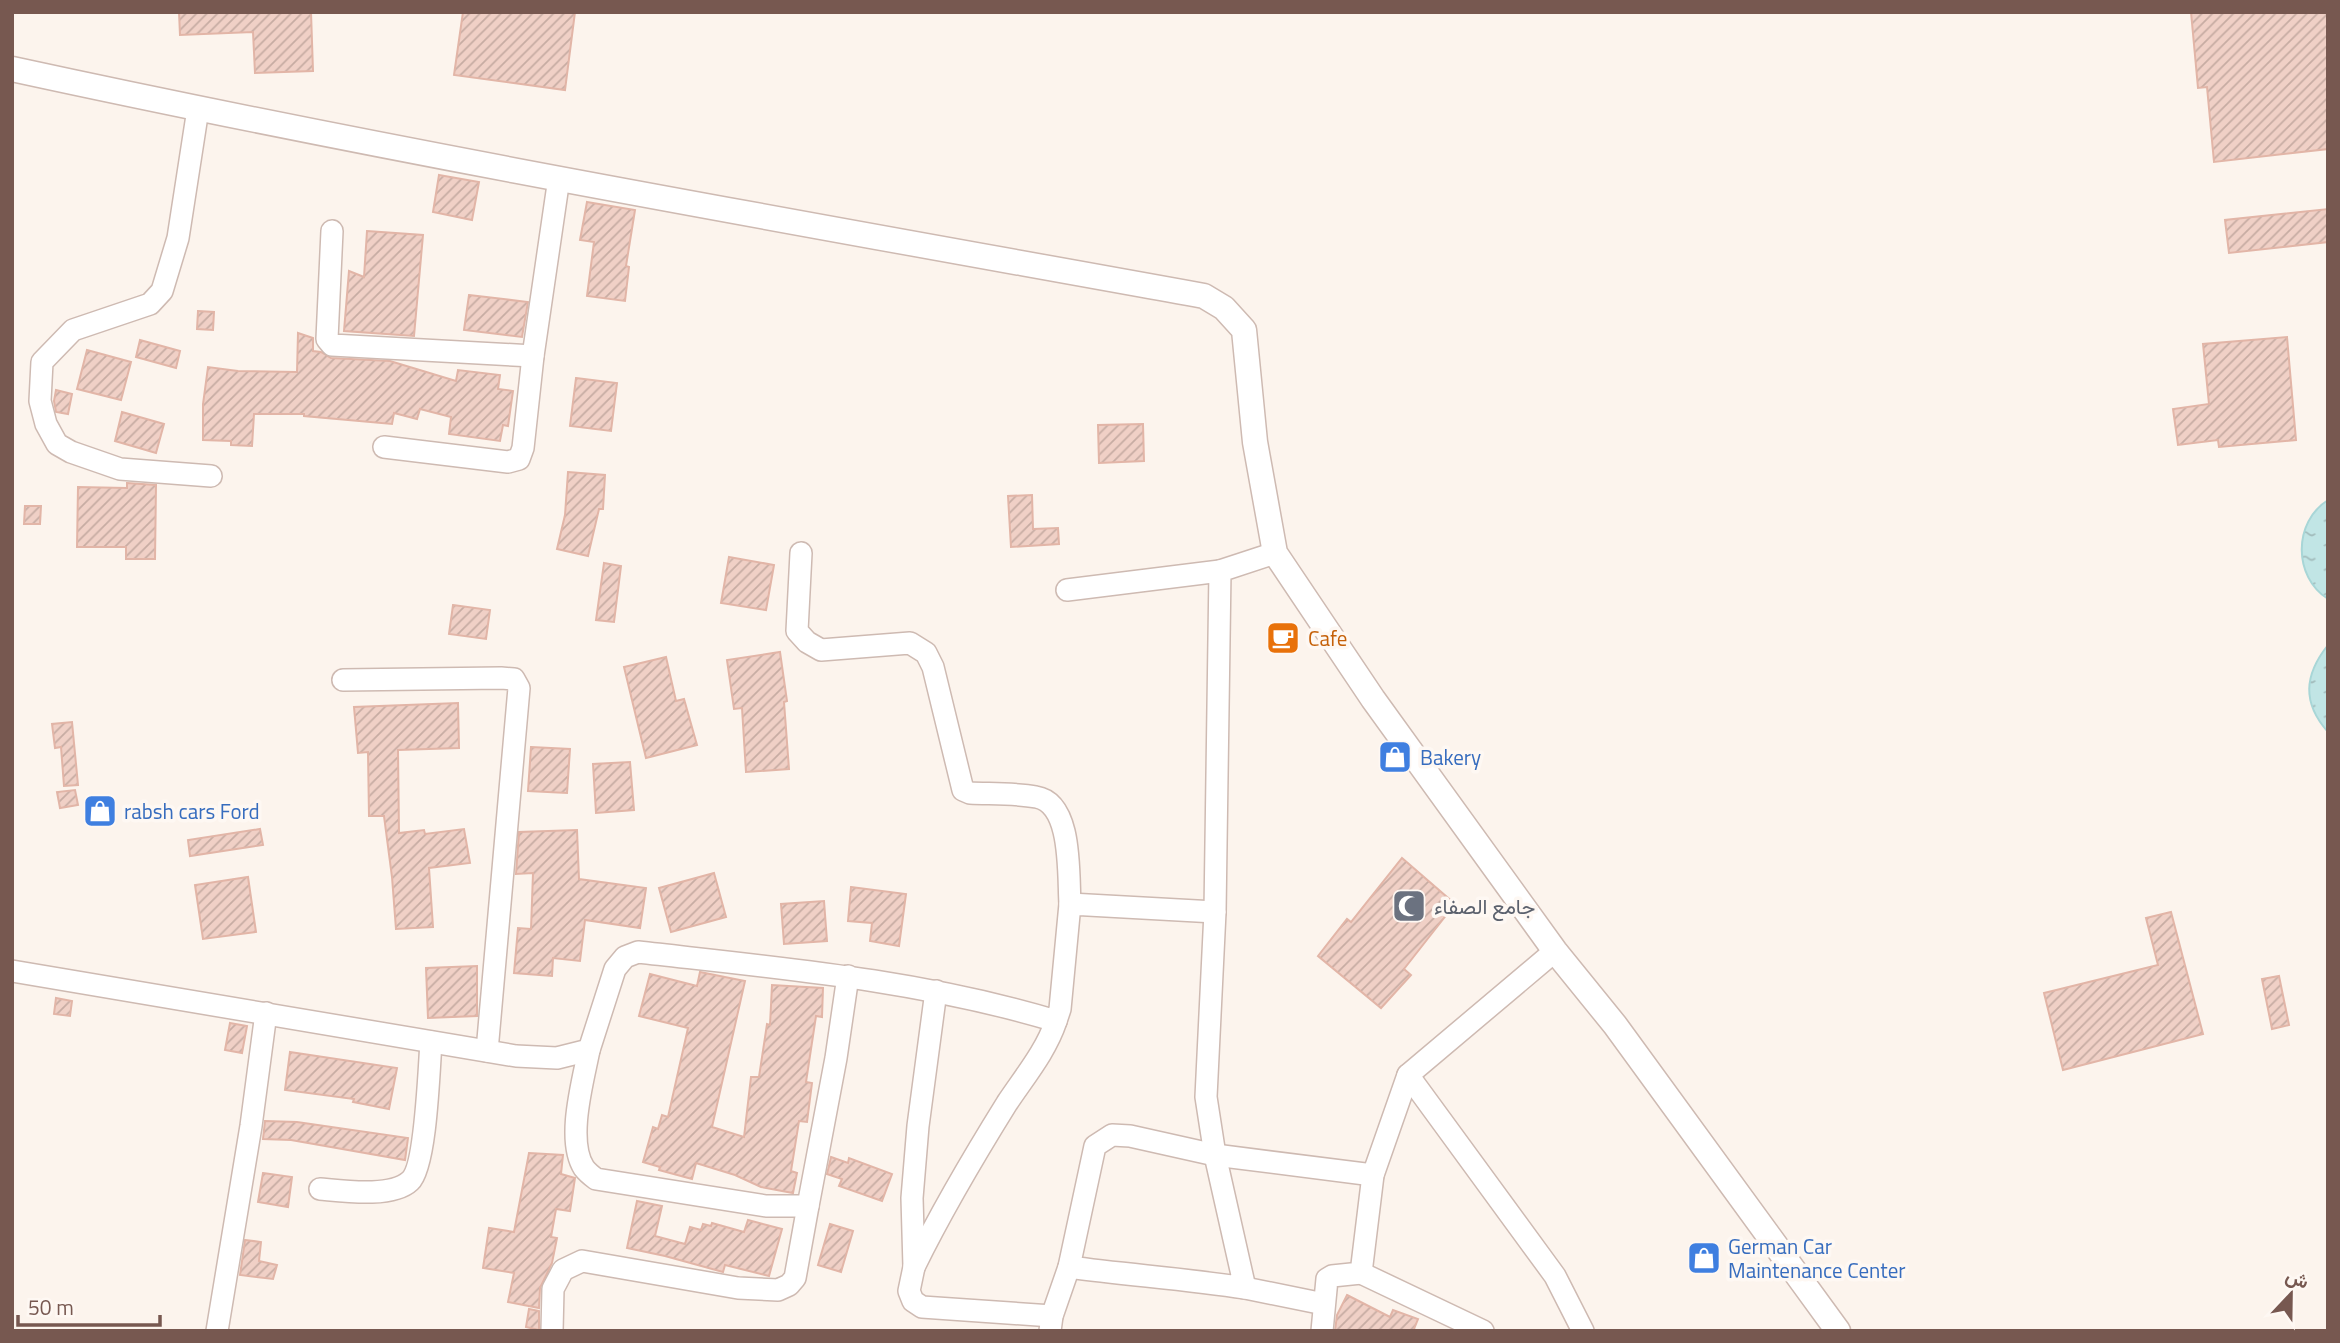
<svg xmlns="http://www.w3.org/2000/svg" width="2340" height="1343" viewBox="0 0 2340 1343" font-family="'Titillium Web',Vazirmatn,sans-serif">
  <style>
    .water { fill: url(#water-ripples); stroke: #a8d6d7; stroke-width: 2 }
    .building { fill: url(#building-hatch); stroke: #e2b5a7; stroke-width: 2 }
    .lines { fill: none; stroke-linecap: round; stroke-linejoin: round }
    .minor-casing { stroke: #cebab2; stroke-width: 24 }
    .tertiary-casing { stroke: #cebab2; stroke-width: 27 }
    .minor { stroke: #fff; stroke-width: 21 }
    .tertiary { stroke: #fff; stroke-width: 24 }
    .labels { text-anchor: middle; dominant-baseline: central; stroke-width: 7; stroke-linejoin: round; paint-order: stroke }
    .food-label { font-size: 21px; fill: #c56008; stroke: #fef8f3; text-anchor: start }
    .shop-label { font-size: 21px; fill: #366cbe; stroke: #fef8f3; text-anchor: start }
    .worship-label { font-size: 21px; fill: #5b616d; stroke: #fef8f3; text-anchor: start }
  </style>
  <defs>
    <pattern id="water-ripples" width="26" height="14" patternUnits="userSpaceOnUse" patternTransform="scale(1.75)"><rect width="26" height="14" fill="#c1e5e5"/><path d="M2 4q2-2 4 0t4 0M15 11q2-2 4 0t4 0" fill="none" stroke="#a2bcbc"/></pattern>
    <pattern id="building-hatch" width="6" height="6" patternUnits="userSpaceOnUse" patternTransform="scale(1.75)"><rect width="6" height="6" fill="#f0d0c6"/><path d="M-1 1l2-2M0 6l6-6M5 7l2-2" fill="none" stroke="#c7aca3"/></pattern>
  </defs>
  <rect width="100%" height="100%" fill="#fcf4ed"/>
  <g class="water">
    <path d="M2328,500v99c-35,-22 -35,-77 0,-99z"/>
    <path d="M2328,645v87c-26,-29 -24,-57 0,-87z"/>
  </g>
  <g class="building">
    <polygon points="179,12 311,12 313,71 255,73 253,32 180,35"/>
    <polygon points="463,12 575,12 565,90 454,75"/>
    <polygon points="2191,12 2328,12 2328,149 2214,162 2207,87 2198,88"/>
    <polygon points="439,175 479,182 472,220 433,212"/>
    <polygon points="587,202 635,210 626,266 629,267 625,301 587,296 594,242 580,240"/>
    <polygon points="2328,209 2328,242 2229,253 2225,220"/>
    <polygon points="367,231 423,235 414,336 344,331 349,271 364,277"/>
    <polygon points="469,295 528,302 522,337 464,330"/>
    <polygon points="198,311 214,312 213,330 197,329"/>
    <polygon points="298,333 313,338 313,351 321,352 331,358 390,361 456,381 458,370 500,375 498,389 513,391 508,426 503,425 500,441 449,434 451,417 420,409 417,419 394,413 392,424 304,416 304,414 254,414 252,446 231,445 231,441 203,440 203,404 208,367 238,371 297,372"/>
    <polygon points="2287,337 2296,440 2219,447 2218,440 2178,445 2173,409 2209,404 2203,344"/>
    <polygon points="140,340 180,351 176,368 136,357"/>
    <polygon points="87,350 131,362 121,400 77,389"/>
    <polygon points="576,378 617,383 611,431 570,426"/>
    <polygon points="56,390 72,394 68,414 56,412 54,401"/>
    <polygon points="122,412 164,424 156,453 115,441"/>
    <polygon points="1143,424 1144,461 1099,463 1098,425"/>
    <polygon points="568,472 605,475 603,509 599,509 588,556 557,549 565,515"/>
    <polygon points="127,483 156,485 155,559 126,559 126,547 77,547 78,487 127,488"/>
    <polygon points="1032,495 1033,529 1058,528 1059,544 1011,547 1008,496"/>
    <polygon points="25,506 41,506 40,524 24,524"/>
    <polygon points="729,557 774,565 766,610 721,603"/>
    <polygon points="604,563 621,566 614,622 596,620"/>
    <polygon points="453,605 490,610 486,639 449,634"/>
    <polygon points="780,652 787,701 784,702 789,769 746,772 742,708 734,709 727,660"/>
    <polygon points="666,657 676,701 684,699 697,745 646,758 624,667"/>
    <polygon points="458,703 459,748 398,750 399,833 424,830 425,834 464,829 470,863 429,868 433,927 396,929 392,877 384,816 369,816 368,752 358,753 354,707"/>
    <polygon points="72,722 78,785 64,786 61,747 55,748 52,724"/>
    <polygon points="531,747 570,749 567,793 528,791"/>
    <polygon points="630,762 634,810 596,813 593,764"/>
    <polygon points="75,790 78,805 60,808 57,792"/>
    <polygon points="260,829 263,845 190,856 188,840"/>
    <polygon points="577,830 579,879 646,888 640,928 585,920 580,961 553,958 552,976 514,973 518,928 531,929 533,873 516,874 519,832"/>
    <polygon points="1402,858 1455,904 1404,969 1411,975 1381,1008 1318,956 1347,919 1351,922"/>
    <polygon points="714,873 726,917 671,932 659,888"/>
    <polygon points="248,877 256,932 203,939 195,885"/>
    <polygon points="851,887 906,894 899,946 870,941 872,923 848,921"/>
    <polygon points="824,901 827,941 784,944 781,904"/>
    <polygon points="2171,912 2203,1034 2063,1070 2044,993 2158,965 2146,918"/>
    <polygon points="477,966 477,1016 428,1018 426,968"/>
    <polygon points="700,972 745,981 712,1127 744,1137 751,1077 759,1077 767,1024 770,1025 772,985 823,988 822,1017 816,1016 806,1082 812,1083 807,1122 799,1121 791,1171 797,1173 793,1193 761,1187 735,1175 696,1163 692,1179 659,1170 660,1167 643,1162 653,1127 658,1129 662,1115 668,1117 688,1028 639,1016 650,974 697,986"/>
    <polygon points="2279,976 2289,1025 2272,1029 2262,979"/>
    <polygon points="56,998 72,1001 70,1016 54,1014"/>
    <polygon points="230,1023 247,1026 242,1053 225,1050"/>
    <polygon points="290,1052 397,1068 389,1109 353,1102 354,1099 285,1090"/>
    <polygon points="265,1121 297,1122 408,1138 405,1160 291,1140 263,1139"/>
    <polygon points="529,1153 563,1155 561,1174 575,1178 570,1211 556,1209 551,1237 557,1238 552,1263 540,1288 539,1308 508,1302 514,1273 483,1268 489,1228 514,1232"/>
    <polygon points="831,1157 848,1163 849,1158 892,1174 882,1201 839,1186 842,1179 827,1174"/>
    <polygon points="263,1173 292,1177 288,1207 258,1202"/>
    <polygon points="637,1201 662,1206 655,1236 685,1244 690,1227 701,1230 703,1224 711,1226 712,1223 744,1232 748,1220 782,1229 769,1276 725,1265 723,1272 665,1256 627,1248"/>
    <polygon points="830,1224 853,1231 841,1272 818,1265"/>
    <polygon points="245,1240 261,1242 259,1261 277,1265 273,1279 240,1275"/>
    <polygon points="1347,1295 1390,1317 1393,1310 1418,1319 1414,1329 1417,1331 1335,1331 1337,1315"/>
    <polygon points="529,1309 539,1311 539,1330 526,1327"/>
  </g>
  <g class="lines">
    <defs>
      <g id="minor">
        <polyline points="198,109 178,238 162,291 150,304 73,330 42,362 40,401 46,424 57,444 71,452 120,469 211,476"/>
        <polyline points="332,231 327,339 332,345 533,356"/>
        <polyline points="384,447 508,462 519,459 523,448 533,356 559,178"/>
        <path d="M801,553l-4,78 10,11 14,8 89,-7 16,10 7,14 30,123 7,3c21,1 45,0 66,4 37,6 32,78 34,107"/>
        <polyline points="1067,590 1220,571"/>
        <polyline points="343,680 501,678 514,679 519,688 487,1051"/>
        <path d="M12,971l504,85 41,2 32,-8 26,-81 10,-12 13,-5c141,16 282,28 418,69 -10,30 -31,55 -49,82 -33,53 -65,107 -93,164"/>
        <polyline points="936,991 918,1126 912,1198 914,1267 909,1291 913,1301 922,1307 1052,1316"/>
        <polyline points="1056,1021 1060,1009 1070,904 1215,912"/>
        <path d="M589,1050c-6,31 -23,90 -5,118 3,4 8,8 12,11l170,27h42l28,-148 12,-82"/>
        <polyline points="1408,1075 1555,1276 1583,1331"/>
        <path d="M320,1189c23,2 72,9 90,-8 16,-14 19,-113 21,-139"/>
        <path d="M1069,1267c59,8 118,12 176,21l-30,-133 -9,-58 9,-185 5,-341 55,-18"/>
        <polyline points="1361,1273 1483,1331"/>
        <polyline points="1245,1288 1324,1304"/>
        <polyline points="217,1331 251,1126 266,1013"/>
        <polyline points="552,1331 553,1289 563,1270 582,1261 738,1288 778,1290 789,1285 795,1278 808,1206"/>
        <polyline points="1050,1331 1052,1316 1069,1267 1095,1146 1112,1135 1130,1136 1215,1155 1373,1175"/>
        <polyline points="1322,1331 1327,1279 1332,1276 1361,1273 1373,1175 1408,1075 1555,951"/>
      </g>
      <path id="tertiary" d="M12,69c395,86 794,155 1192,227l20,12 20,22 11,112 20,111 98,146 182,252 60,74 223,306"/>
    </defs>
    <use href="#minor" class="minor-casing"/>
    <use href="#tertiary" class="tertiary-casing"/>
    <use href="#minor" class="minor"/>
    <use href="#tertiary" class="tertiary"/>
  </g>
  <defs>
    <symbol id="cafe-square" viewBox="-11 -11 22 22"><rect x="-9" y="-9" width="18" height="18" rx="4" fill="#e8710a" stroke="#fef8f3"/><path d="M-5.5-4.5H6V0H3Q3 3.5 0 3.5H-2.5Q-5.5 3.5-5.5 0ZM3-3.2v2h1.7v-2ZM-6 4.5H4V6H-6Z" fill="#fff"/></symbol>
    <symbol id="shop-square" viewBox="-11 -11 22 22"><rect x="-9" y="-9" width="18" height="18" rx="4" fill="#3f7fe0" stroke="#fef8f3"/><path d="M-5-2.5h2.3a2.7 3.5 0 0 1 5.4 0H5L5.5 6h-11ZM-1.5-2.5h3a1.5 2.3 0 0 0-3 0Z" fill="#fff"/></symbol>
    <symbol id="mosque-square" viewBox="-11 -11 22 22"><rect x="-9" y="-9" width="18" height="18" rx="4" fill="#6b7280" stroke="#fef8f3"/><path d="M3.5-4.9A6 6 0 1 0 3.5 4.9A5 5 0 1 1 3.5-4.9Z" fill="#fff"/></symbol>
  </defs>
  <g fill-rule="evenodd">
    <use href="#cafe-square" x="1264" y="619" width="38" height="38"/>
    <use href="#shop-square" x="1376" y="738" width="38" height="38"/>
    <use href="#shop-square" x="81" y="792" width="38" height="38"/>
    <use href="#mosque-square" x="1390" y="887" width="38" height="38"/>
    <use href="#shop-square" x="1685" y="1239" width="38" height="38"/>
  </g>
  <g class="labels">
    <g class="food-label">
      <text x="1308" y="638">Cafe</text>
    </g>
    <g class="shop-label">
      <text x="1420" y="757">Bakery</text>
      <text x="124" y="811">rabsh cars Ford</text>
      <text x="1728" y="1246">German Car<tspan x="1728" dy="24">Maintenance Center</tspan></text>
    </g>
    <g class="worship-label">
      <text x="1434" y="906">جامع الصفاء</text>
    </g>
  </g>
  <rect width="2340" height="1343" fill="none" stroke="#775850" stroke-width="28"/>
  <g transform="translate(2291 1294) rotate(22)" stroke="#fef8f3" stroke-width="5" paint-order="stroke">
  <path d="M0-5L12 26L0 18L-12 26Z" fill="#775850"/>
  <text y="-10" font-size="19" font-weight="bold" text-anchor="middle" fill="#775850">ش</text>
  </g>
  <path d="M18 1315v10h142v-10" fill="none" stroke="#775850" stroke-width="3.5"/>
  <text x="28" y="1315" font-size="21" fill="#775850" stroke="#fef8f3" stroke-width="5" paint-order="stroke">50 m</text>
</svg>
